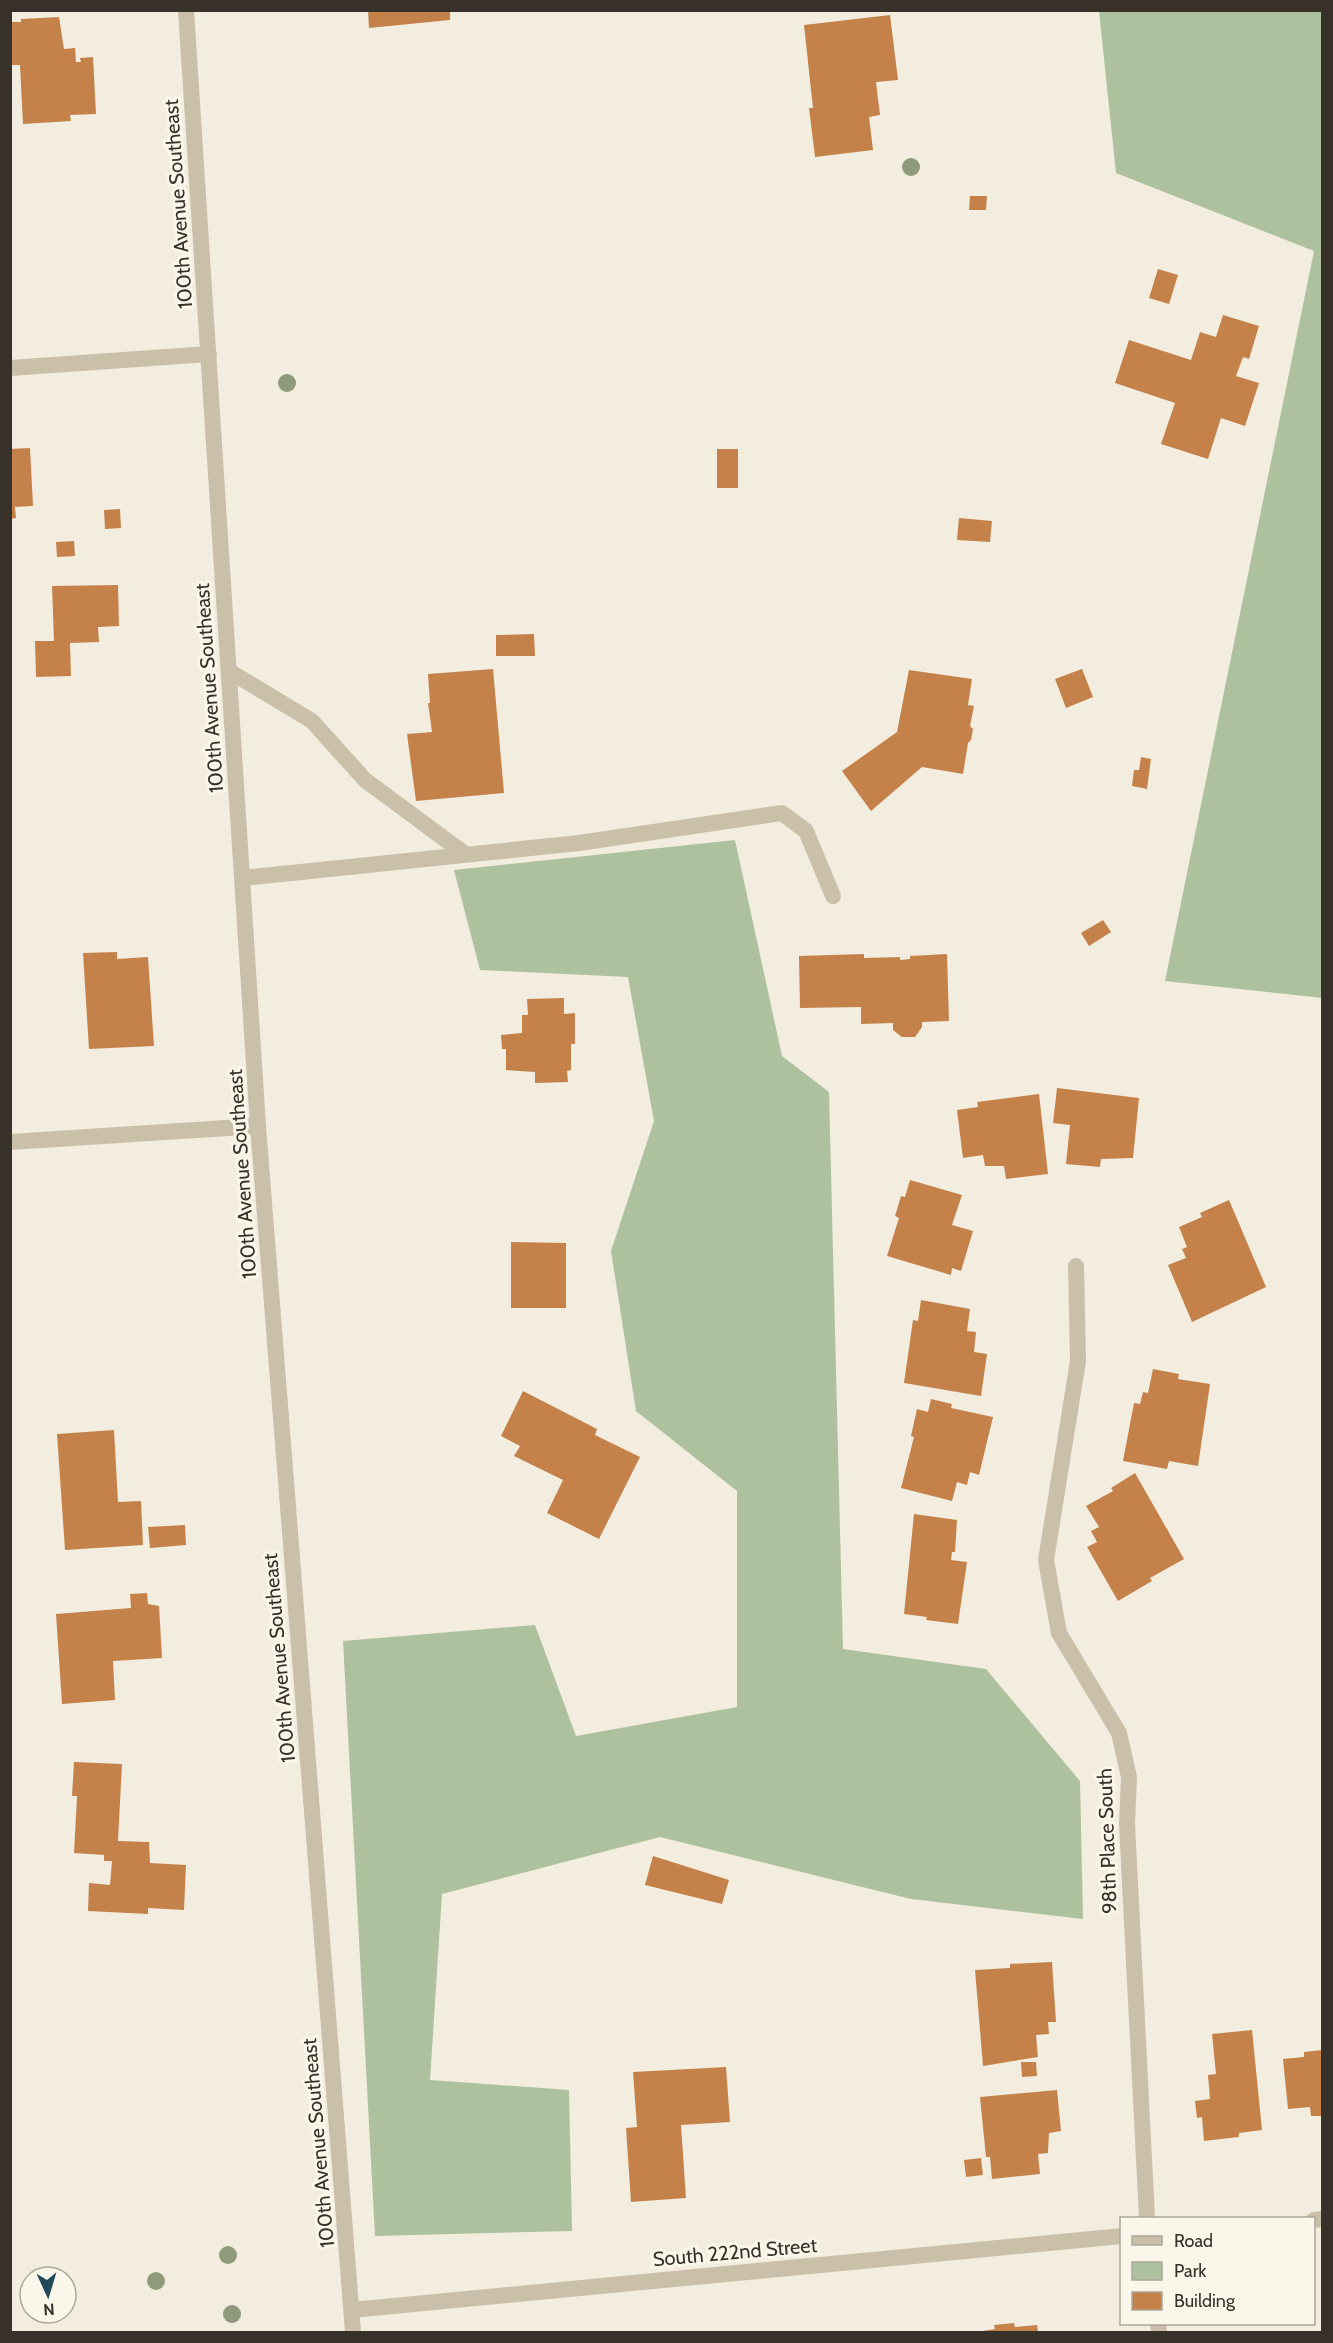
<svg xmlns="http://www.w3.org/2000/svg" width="1333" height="2343" viewBox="0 0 1333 2343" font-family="Cabin,sans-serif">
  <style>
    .green { fill: #aec19e }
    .building { fill: #c4824a }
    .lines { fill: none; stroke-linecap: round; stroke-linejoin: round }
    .service { stroke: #cac0aa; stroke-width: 16 }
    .minor { stroke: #cac0aa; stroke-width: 16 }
    .tertiary { stroke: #cac0aa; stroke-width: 16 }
    .tree { fill: #8f9a7d }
    .labels { text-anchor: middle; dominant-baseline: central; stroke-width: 6; stroke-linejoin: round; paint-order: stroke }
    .street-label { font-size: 20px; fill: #383129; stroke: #faf6ea }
  </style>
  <rect width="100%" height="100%" fill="#f2edde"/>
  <g class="green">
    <polygon points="1099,11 1322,11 1322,998 1165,981 1314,251 1116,173"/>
    <polygon points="735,840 782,1056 829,1092 843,1649 986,1669 1080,1781 1083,1919 911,1899 660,1837 442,1894 430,2080 569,2090 572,2231 375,2236 343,1641 535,1625 576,1736 737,1707 737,1491 636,1411 611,1251 654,1121 628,977 480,970 454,870"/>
  </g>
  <g class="building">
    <polygon points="368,10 450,10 450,20 369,28"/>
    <polygon points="890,15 898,80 876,82 880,115 869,117 873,150 815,157 809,108 813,108 804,25"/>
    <polygon points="59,17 64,49 75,48 76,62 81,62 80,58 93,57 96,114 70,115 71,121 23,124 20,65 10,65 10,22 21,22 21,19"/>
    <polygon points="970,196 987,196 986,210 969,210"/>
    <polygon points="1158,269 1178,275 1169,304 1149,298"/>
    <polygon points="1223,315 1259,326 1249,359 1243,357 1236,376 1259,383 1245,426 1221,418 1208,459 1161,444 1175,403 1115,383 1129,340 1191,360 1200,332 1216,337"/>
    <polygon points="30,448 33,506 15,507 16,518 10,519 10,449"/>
    <rect x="717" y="449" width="21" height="39"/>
    <polygon points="120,509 121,528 105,529 104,510"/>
    <polygon points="959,518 992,521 990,542 957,540"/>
    <polygon points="74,541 75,556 57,557 56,542"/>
    <polygon points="118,585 119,626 98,627 99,642 70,643 71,676 36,677 35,641 54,641 52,586"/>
    <polygon points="534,634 535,656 496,656 496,635"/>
    <polygon points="493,669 504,793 416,801 407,734 432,732 428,703 430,703 428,674"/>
    <polygon points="1082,669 1093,697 1066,708 1055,679"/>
    <polygon points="909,670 972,679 968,705 974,706 970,726 973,729 971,740 968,743 963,774 922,767 871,811 842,771 897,732"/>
    <polygon points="1141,757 1151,759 1147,789 1132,786 1134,770 1139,770"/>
    <polygon points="1103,920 1111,932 1089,946 1081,933"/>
    <polygon points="117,952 117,959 148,957 154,1046 89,1049 83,953"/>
    <polygon points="864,954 864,958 900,957 900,960 910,959 910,956 947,954 949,1021 922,1022 922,1027 915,1037 902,1037 893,1030 893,1023 861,1024 861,1007 800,1008 799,956"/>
    <polygon points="564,998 564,1014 575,1013 575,1044 571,1044 571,1070 567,1071 568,1082 535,1083 535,1072 506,1070 506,1049 502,1049 501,1035 522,1033 522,1015 528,1015 527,999"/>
    <polygon points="1057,1088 1139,1098 1133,1158 1101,1159 1100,1167 1066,1164 1070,1125 1053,1123"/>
    <polygon points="1039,1094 1048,1174 1006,1179 1004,1166 985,1166 983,1155 963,1158 957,1110 978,1107 977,1102"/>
    <polygon points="910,1180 962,1195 952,1225 973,1231 961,1271 952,1268 951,1275 887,1256 899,1218 895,1216 901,1196 905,1197"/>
    <polygon points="1229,1200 1266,1287 1192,1322 1168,1265 1186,1258 1182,1249 1187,1247 1179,1227 1202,1217 1200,1213"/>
    <polygon points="511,1242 566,1243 566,1308 511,1308"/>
    <polygon points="921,1300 970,1309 967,1331 976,1332 974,1352 987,1354 981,1396 904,1383 913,1320 918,1321"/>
    <polygon points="1153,1369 1179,1374 1178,1379 1210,1384 1198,1466 1169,1461 1167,1469 1123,1461 1134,1403 1140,1404 1143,1392 1148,1393"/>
    <polygon points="523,1391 597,1429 595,1435 640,1457 599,1539 547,1513 563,1480 514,1456 520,1446 501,1436"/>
    <polygon points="931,1399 952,1404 951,1408 993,1417 979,1475 970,1472 967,1485 957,1482 952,1501 901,1488 914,1437 911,1436 917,1409 928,1412"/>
    <polygon points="114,1430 118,1502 141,1501 143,1545 65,1550 57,1434"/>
    <polygon points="1135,1473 1184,1559 1150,1578 1152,1581 1118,1601 1087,1547 1097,1542 1091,1531 1099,1527 1086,1506 1113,1491 1111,1488"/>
    <polygon points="914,1514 957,1520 955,1552 952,1552 951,1560 967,1562 958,1624 926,1620 927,1617 904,1614"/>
    <polygon points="185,1525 186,1545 150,1548 148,1527"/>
    <polygon points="147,1593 148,1604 159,1606 162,1658 113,1661 115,1700 62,1704 56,1614 131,1608 130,1594"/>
    <polygon points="74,1762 122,1764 118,1841 149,1842 150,1863 186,1865 184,1910 148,1908 148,1914 88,1911 89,1883 110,1885 112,1861 104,1861 104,1855 74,1853 77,1796 72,1796"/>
    <polygon points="653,1856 729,1880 722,1904 645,1885"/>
    <polygon points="1052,1962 1056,2022 1048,2022 1049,2034 1036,2035 1038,2057 983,2066 975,1970 1010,1968 1010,1964"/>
    <polygon points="1252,2030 1262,2130 1239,2133 1239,2137 1204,2141 1202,2117 1197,2118 1195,2101 1210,2099 1208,2075 1216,2074 1212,2034"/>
    <polygon points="1322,2050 1322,2116 1311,2116 1310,2107 1288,2109 1283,2059 1304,2057 1304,2052"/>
    <polygon points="1021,2062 1036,2062 1037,2076 1022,2077"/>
    <polygon points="726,2067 730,2122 681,2125 686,2198 631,2202 626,2128 637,2127 633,2072"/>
    <polygon points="1057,2090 1061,2131 1049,2133 1048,2153 1038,2154 1040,2174 992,2179 990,2157 986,2157 980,2097"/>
    <polygon points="981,2158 983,2175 966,2177 964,2160"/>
    <polygon points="1014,2323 1015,2327 1037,2325 1038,2332 976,2332 995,2329 994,2325"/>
  </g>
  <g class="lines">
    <g class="service">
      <polyline points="229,671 312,721 365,780 465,854"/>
      <polyline points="243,878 579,843 782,813 806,831 833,896"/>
    </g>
    <g class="minor">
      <polyline points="10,368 209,354"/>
      <polyline points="10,1142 258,1126"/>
      <polyline points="1076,1266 1078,1361 1046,1560 1059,1633 1119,1733 1129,1777 1127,1824 1147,2218"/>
      <polyline points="1314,2220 1322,2219"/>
      <polyline points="352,2310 1122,2236"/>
      <polyline points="1158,2324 1159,2332"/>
    </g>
    <polyline class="tertiary" points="186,10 258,1126 353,2332"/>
  </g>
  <g class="tree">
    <circle cx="911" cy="167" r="9"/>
    <circle cx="287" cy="383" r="9"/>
    <circle cx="228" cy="2255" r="9"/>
    <circle cx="156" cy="2281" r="9"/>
    <circle cx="232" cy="2314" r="9"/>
  </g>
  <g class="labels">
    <g class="street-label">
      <text transform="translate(178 204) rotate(-94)">100th Avenue Southeast</text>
      <text transform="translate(209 688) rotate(-94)">100th Avenue Southeast</text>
      <text transform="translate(242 1174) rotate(-94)">100th Avenue Southeast</text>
      <text transform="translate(279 1658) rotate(-95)">100th Avenue Southeast</text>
      <text transform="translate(1107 1841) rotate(-92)">98th Place South</text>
      <text transform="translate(318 2143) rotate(-95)">100th Avenue Southeast</text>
      <text transform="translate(735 2252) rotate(-5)">South 222nd Street</text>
    </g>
  </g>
  <rect width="1333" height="2343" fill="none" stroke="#383129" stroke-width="24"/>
  <rect x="1120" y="2217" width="195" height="108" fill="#faf6ea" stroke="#aca79d" stroke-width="1.5"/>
  <rect x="1132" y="2236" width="30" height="9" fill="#cac0aa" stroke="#aca79d" stroke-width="1.5"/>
  <text x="1174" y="2247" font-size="18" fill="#383129">Road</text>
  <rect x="1132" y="2262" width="30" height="18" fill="#aec19e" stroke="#aca79d" stroke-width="1.5"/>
  <text x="1174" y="2277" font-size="18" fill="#383129">Park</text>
  <rect x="1132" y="2292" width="30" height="18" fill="#c4824a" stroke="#aca79d" stroke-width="1.5"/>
  <text x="1174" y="2307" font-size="18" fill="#383129">Building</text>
  <g transform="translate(48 2295) rotate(176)"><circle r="28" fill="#faf6ea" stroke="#aca79d" stroke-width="1.5"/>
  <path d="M0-4.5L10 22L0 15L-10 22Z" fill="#1f4959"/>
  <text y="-9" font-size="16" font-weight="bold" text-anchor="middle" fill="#383129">N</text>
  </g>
</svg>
